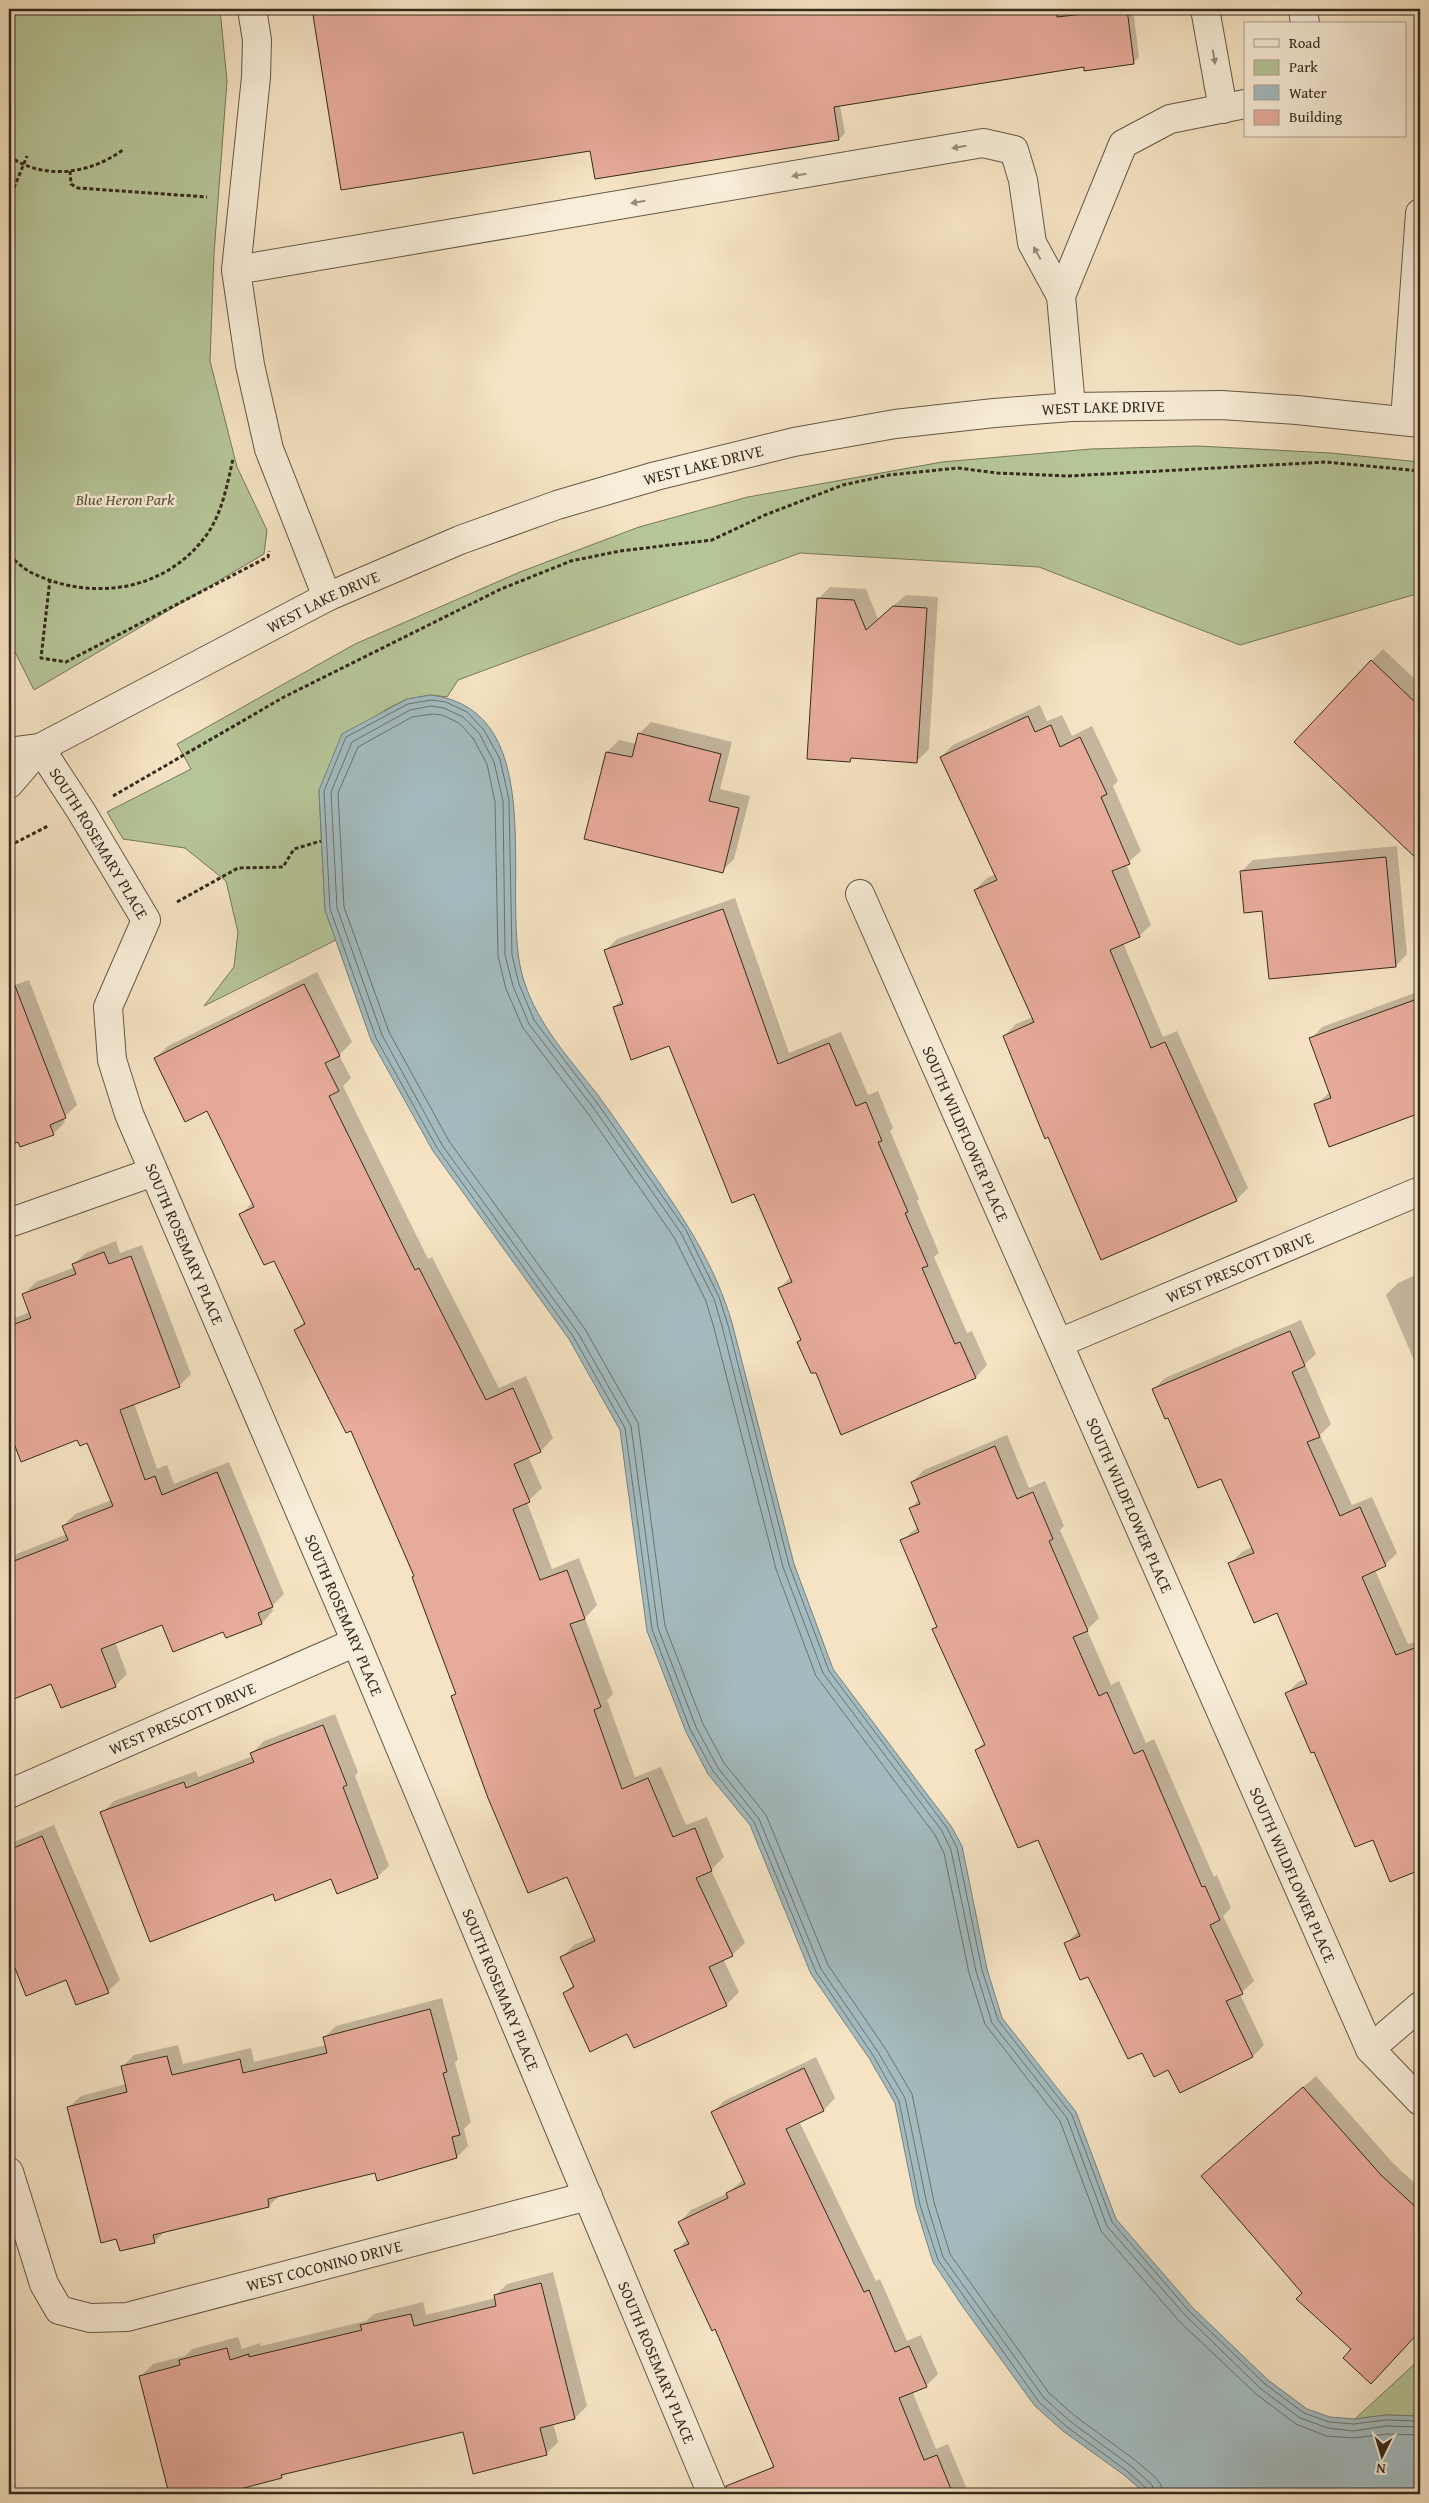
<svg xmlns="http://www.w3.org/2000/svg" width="1429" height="2503" viewBox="0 0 1429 2503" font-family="'Gentium Book Plus',serif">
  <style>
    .green { fill: #b6c598; stroke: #76785a }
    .water { fill: #a3bbbf; stroke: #77817e }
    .shadow { fill: #0003 }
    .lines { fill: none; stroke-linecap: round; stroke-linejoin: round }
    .shore { stroke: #6c726e; stroke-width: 1 }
    .building { fill: #e7ab9b; stroke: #352a1c }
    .minor-casing { stroke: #655846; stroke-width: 30 }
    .path { stroke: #352a1c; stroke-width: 3; stroke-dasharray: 4 2.5; stroke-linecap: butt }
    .minor { stroke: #f8edd8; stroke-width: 28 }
    .oneway { fill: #968c7a }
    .labels { text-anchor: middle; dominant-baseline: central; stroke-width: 5; stroke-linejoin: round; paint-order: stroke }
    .street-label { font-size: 16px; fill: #352a1c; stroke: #f8edd8 }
    .park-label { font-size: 16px; font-style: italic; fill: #55513b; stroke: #f8edd8 }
  </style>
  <rect width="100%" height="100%" fill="#f5e3c3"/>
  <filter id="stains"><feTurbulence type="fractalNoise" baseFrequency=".004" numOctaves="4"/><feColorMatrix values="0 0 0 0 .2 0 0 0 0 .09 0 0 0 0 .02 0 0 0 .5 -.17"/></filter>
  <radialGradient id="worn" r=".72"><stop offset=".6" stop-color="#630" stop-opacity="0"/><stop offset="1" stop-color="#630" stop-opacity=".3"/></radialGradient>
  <g class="green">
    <polygon points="9,9 220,9 227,81 214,254 210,361 237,467 267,530 264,554 34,690 9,640"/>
    <polygon points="1198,446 1330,453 1420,462 1420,593 1240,645 1039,567 800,553 458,680 447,697 431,695 407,699 385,710 319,790 325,910 336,940 204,1006 234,967 238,932 226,881 185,848 123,839 107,812 191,769 177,744 355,644 520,572 639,527 748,497 942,462 1091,449"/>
    <polygon points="1420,2359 1420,2416 1385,2415 1355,2419"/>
  </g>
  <path class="water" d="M431,695c125,16 66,206 93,286 14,44 45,77 73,113 18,24 35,50 52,74 35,50 66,97 83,155l62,241 39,105 118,157 11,20 25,123 15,49 74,94 40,107 76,88 76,73 39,29 23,8 25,2 30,-4 35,1v78h-274l-22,-19 -61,-44 -28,-25 -72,-99 -30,-45 -17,-55 -21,-104 -26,-45 -58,-84 -61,-149 -42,-51 -22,-42 -39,-101 -27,-201 -51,-91 -136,-188 -62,-111 -46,-130 -6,-120 23,-56 65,-35z"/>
  <g class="shadow">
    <polygon points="313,9 1062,9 1063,12 1087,9 1133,9 1139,57 1133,63 1085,66 840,105 845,133 839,139 596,177 591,149 342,189"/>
    <polygon points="830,587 866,589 878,619 906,595 938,597 929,749 917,761 853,757 850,760 818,599"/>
    <polygon points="1383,649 1420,684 1420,835 1408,848 1371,661"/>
    <polygon points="1040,705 1047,721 1062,715 1072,736 1092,726 1118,781 1113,786 1141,851 1126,864 1151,925 1139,936 1123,943 1163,1037 1177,1031 1248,1188 1236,1200 1004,1036 1016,1024 1033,1017 975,890 987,878 996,874 941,757 953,745"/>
    <polygon points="651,722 732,742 720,789 750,796 734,859 722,871 607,752 619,740 637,744 639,734"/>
    <polygon points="1397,846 1407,954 1396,966 1263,910 1241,872 1253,860"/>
    <polygon points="735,898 789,1053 841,1032 868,1095 878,1091 893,1128 890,1131 919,1199 917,1201 939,1253 934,1257 967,1333 972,1331 987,1365 976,1377 842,1433 817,1372 799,1342 802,1339 779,1289 791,1276 754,1192 670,1045 614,1007 622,999 605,951 617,939"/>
    <polygon points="317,972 352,1042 339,1055 351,1078 343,1086 428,1259 432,1257 499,1388 526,1376 553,1438 541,1451 528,1456 542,1488 527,1502 552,1569 579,1558 597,1605 585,1618 613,1694 607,1700 635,1777 661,1767 686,1825 707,1817 724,1857 711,1870 745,1943 732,1955 723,1959 739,1992 726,2005 628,2033 564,1993 574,1984 562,1957 574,1945 594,1936 568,1875 452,1697 456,1692 415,1576 351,1429 296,1330 305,1321 275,1259 240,1215 253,1202 208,1109 155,1058 168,1046"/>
    <polygon points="29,980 77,1105 63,1118 65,1122 53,1134 9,1144 9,987"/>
    <polygon points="1420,991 1420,1112 1330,1145 1315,1105 1330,1092 1311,1039 1322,1027"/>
    <polygon points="116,1241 120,1253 142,1245 191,1374 179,1386 134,1403 157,1469 167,1465 174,1484 229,1462 284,1594 271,1607 273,1611 262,1623 224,1630 163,1623 115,1642 127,1674 115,1686 52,1683 9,1700 9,1557 67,1534 63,1526 75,1514 112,1500 88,1442 78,1438 16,1444 9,1447 9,1320 30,1312 24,1294 36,1282 75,1267 74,1264 86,1253"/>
    <polygon points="1420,1273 1420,1374 1386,1295 1398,1283"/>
    <polygon points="1301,1320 1316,1354 1305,1364 1331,1424 1320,1435 1352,1505 1372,1497 1397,1553 1385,1565 1375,1570 1408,1644 1420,1640 1420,1868 1391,1881 1373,1838 1287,1693 1298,1682 1306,1679 1278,1612 1230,1563 1242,1552 1252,1547 1221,1477 1168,1416 1154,1389 1165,1378"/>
    <polygon points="1007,1435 1029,1488 1045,1481 1064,1526 1060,1530 1099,1618 1087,1630 1111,1685 1119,1681 1146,1743 1154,1739 1214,1877 1217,1875 1231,1908 1223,1916 1254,1981 1240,1994 1264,2045 1253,2056 1169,2069 1143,2051 1065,1944 1079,1931 1039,1838 976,1750 985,1742 934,1629 938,1625 902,1540 918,1527 911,1508 919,1499 912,1482 924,1470"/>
    <polygon points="335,1714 358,1772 355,1776 389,1866 377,1877 331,1878 274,1893 102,1813 114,1801 196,1771 198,1777 253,1756 252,1753 264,1741"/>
    <polygon points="54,1825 120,1980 108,1991 67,1978 27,1994 9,1950 9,1844"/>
    <polygon points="442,1998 458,2059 455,2063 471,2122 464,2129 468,2146 457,2157 376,2171 280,2195 269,2206 165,2231 154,2242 69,2107 81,2096 126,2084 122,2067 134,2055 178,2045 183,2064 251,2048 254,2062 326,2045 324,2038 336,2026"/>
    <polygon points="816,2057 835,2098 824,2110 799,2121 876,2281 880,2279 907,2341 921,2335 938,2374 926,2386 912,2391 936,2449 948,2444 969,2494 777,2494 767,2471 774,2464 716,2328 676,2251 688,2239 680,2222 691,2210 728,2193 744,2179 712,2113 724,2101"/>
    <polygon points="1316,2076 1393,2163 1420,2188 1420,2330 1383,2371 1352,2349 1304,2293 1214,2165"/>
    <polygon points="553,2272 587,2406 575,2418 553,2423 558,2442 546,2454 464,2430 285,2473 281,2477 216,2494 170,2494 141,2376 153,2364 185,2356 192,2349 238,2337 242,2349 260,2343 261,2346 366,2321 374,2314 423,2302 426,2315 496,2298 495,2296 507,2284"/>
  </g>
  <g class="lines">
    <g class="shore">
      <polyline points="1148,2494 1147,2489 1127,2471 1067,2427 1039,2402 938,2260 920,2205 899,2101 873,2055 816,1972 754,1822 713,1771 690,1729 652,1629 625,1428 573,1336 437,1148 376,1038 330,909 324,791 346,737 408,704 431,700 446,702 467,712 484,730 500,759 509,800 512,955 519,984 534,1020 600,1107 686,1230 719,1297 728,1325 789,1565 829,1671 947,1828 957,1848 982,1970 998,2020 1072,2115 1112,2222 1189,2311 1265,2384 1304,2413 1329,2422 1354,2424 1386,2420 1420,2421"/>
      <polyline points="1155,2494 1152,2485 1131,2466 1071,2422 1044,2398 943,2257 927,2204 905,2098 878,2052 821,1969 759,1819 718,1768 696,1727 658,1628 631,1426 578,1333 442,1145 382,1035 337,908 331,792 352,742 410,710 431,706 444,708 463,717 479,733 494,762 503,801 505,955 513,986 529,1024 595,1110 681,1233 714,1299 722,1326 783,1567 823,1673 942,1831 951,1850 976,1971 992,2023 1067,2118 1107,2226 1185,2315 1261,2389 1300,2418 1328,2428 1353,2431 1386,2426 1420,2427"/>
      <polyline points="1162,2494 1161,2485 1156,2478 1135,2460 1075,2416 1049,2393 950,2254 934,2202 912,2094 885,2048 828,1965 766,1815 724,1763 703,1724 665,1626 638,1423 585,1329 449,1141 389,1032 344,907 338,793 358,747 412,717 432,714 442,715 459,723 473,738 487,764 495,802 498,956 506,989 523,1028 589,1115 674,1237 706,1301 714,1328 776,1569 816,1676 935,1835 944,1853 969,1973 985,2024 1060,2121 1101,2231 1179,2321 1256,2394 1296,2424 1326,2436 1353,2438 1387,2434 1420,2435"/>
    </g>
  </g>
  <g class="building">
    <polygon points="312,9 1056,9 1057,17 1127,9 1134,64 1084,71 1084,67 834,107 839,140 595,179 590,151 341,190"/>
    <polygon points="817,598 854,600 866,630 893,606 927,608 917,763 851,758 850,762 807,759"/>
    <polygon points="1371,660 1420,707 1420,862 1294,742"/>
    <polygon points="1028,716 1035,732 1051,725 1060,747 1080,737 1107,794 1101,797 1130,864 1112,871 1140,937 1110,950 1151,1048 1165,1042 1237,1201 1101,1260 1048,1137 1045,1139 1003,1036 1034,1022 974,890 997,880 940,757"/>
    <polygon points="638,733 721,754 709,801 739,808 723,873 584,839 606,752 632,757"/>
    <polygon points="1386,857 1396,967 1269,979 1262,911 1244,913 1240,871"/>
    <polygon points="723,909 778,1064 829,1043 856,1106 866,1102 882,1141 878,1142 908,1212 905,1213 928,1266 922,1268 955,1344 960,1342 976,1378 841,1435 816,1373 811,1373 797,1342 801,1340 778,1288 792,1282 754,1194 732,1203 669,1046 631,1060 613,1007 623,1004 604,950"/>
    <polygon points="9,978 12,978 66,1118 50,1125 54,1135 20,1147 18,1142 9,1146"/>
    <polygon points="304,984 340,1056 325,1063 339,1091 329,1096 415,1270 419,1268 486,1400 513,1388 541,1452 514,1464 530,1502 513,1509 540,1580 567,1570 585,1619 570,1624 601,1707 594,1710 622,1789 648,1778 673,1837 695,1828 712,1871 696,1878 733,1956 709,1967 727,2006 634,2048 627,2034 590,2052 563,1993 574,1987 560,1957 595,1941 567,1877 528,1893 488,1798 451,1696 456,1694 412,1577 414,1576 351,1431 346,1433 294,1330 305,1324 274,1261 264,1265 239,1214 254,1207 207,1111 185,1122 154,1058"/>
    <polygon points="1420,998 1420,1113 1329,1147 1314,1104 1331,1098 1309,1038"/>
    <polygon points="104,1252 109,1264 131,1256 180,1387 120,1410 145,1480 155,1476 162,1495 217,1472 273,1607 258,1613 262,1624 226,1638 223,1632 173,1652 162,1625 101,1649 116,1687 61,1708 51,1684 9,1701 9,1563 68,1540 62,1526 113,1506 87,1443 80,1446 77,1440 21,1462 9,1430 9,1326 31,1318 22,1294 76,1274 72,1264"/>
    <polygon points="1290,1331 1305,1366 1292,1372 1320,1437 1307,1442 1340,1516 1360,1507 1386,1566 1362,1577 1396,1655 1420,1646 1420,1870 1390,1882 1373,1840 1355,1847 1314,1752 1311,1753 1285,1693 1307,1684 1277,1613 1254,1623 1228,1563 1254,1553 1221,1479 1198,1488 1168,1418 1165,1419 1152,1389"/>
    <polygon points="995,1446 1017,1499 1033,1492 1053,1539 1049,1541 1088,1631 1073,1637 1099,1696 1107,1692 1134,1754 1143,1750 1202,1887 1205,1886 1220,1920 1210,1925 1243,1994 1226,2001 1253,2057 1180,2093 1168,2070 1154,2077 1142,2053 1128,2059 1088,1977 1080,1980 1064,1943 1080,1936 1038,1840 1018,1848 975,1750 985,1745 932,1629 937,1627 900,1540 919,1532 909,1508 920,1504 911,1482"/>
    <polygon points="323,1725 347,1785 343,1787 378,1878 337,1894 331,1879 275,1901 273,1894 150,1942 100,1812 184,1782 186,1788 254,1762 250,1753"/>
    <polygon points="42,1836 109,1993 76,2005 66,1980 26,1996 9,1953 9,1850"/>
    <polygon points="430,2009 447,2072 443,2073 460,2135 452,2137 457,2158 377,2181 375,2173 268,2199 269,2207 153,2235 155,2243 120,2251 116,2239 101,2243 67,2107 127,2092 121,2066 167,2056 172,2075 240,2059 243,2073 327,2053 323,2037"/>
    <polygon points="804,2068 824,2111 786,2129 864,2292 869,2290 895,2352 909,2346 927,2387 899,2398 924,2460 937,2455 953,2494 727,2494 726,2486 774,2467 715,2329 712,2331 674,2250 689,2244 678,2222 728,2198 726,2193 745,2184 711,2112"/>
    <polygon points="1303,2087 1381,2175 1420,2211 1420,2331 1371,2384 1343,2358 1351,2349 1296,2299 1302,2293 1201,2176"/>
    <polygon points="541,2283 575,2419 540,2428 547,2455 473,2474 463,2432 281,2475 282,2478 221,2494 169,2494 139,2376 180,2365 179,2360 227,2348 230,2360 249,2354 249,2357 362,2330 360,2325 411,2314 414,2326 496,2306 494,2295"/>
  </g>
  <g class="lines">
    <defs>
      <g id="minor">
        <polyline points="1205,9 1223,109"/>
        <polyline points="1303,9 1305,24"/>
        <polyline points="236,270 256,77 257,40 252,9"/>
        <polyline points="1071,407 1061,296 1123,144 1170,119 1245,104"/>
        <polyline points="1405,420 1420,213"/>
        <polyline points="327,597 269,449 250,365 236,270 983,143 1014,150 1023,180 1032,243 1061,296"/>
        <path id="s1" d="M40,748l41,63 65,109 -38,87 4,53 17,54 227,528 356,852"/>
        <path id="s2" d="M9,752l31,-4 287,-151 133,-57 97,-35 99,-29 138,-34 101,-18 99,-11 77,-6 150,-2 76,5 123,13"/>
        <polyline points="9,784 40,748"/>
        <path id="s3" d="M860,894l510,1155 50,52"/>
        <polyline points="9,1223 153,1172"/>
        <path id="s4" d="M1059,1343l361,-152"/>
        <path id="s5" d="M9,1794l347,-152"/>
        <polyline points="1370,2049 1420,2006"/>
        <path id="s6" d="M9,2172l35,112 15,26 31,8 37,-1 461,-121"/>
      </g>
    </defs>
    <use href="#minor" class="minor-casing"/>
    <g class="path">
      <path d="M9,156c35,25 82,18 115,-7"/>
      <polyline points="70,171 71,184 78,188 207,197"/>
      <polyline points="9,200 27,156"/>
      <path d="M9,556c7,5 14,12 21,16 60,30 134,20 175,-35 17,-22 22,-52 28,-78"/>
      <polyline points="50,579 41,658 66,662 268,557 269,551"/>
      <polyline points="113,796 284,697 501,589 571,561 620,551 712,540 765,515 843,485 889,475 958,468 997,473 1068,476 1326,462 1420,471"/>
      <polyline points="9,846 48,826"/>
      <polyline points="177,902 238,868 283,867 294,849 321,841"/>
    </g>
    <use href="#minor" class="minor"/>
  </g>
  <defs><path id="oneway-solid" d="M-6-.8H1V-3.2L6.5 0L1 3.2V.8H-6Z" transform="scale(1.25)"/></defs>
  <g class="oneway">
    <use href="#oneway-solid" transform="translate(1214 57) rotate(80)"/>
    <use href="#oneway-solid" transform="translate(959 147) rotate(170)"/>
    <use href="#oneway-solid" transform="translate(799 175) rotate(170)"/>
    <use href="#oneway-solid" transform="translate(638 202) rotate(170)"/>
    <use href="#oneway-solid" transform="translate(1037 253) rotate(-119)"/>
  </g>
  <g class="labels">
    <g class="street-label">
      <text stroke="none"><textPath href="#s2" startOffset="1160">WEST LAKE DRIVE</textPath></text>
      <text stroke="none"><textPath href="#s2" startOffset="755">WEST LAKE DRIVE</textPath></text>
      <text stroke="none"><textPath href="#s2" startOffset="350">WEST LAKE DRIVE</textPath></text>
      <text stroke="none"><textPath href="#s1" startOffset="112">SOUTH ROSEMARY PLACE</textPath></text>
      <text stroke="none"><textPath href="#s3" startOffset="262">SOUTH WILDFLOWER PLACE</textPath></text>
      <text stroke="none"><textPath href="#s1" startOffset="548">SOUTH ROSEMARY PLACE</textPath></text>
      <text stroke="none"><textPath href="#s4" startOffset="196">WEST PRESCOTT DRIVE</textPath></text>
      <text stroke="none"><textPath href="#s3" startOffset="668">SOUTH WILDFLOWER PLACE</textPath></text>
      <text stroke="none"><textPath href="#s1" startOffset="952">SOUTH ROSEMARY PLACE</textPath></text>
      <text stroke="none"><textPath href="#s5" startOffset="189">WEST PRESCOTT DRIVE</textPath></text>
      <text stroke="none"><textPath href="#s3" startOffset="1072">SOUTH WILDFLOWER PLACE</textPath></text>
      <text stroke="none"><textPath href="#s1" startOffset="1358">SOUTH ROSEMARY PLACE</textPath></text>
      <text stroke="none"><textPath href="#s6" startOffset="420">WEST COCONINO DRIVE</textPath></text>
      <text stroke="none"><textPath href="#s1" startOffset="1762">SOUTH ROSEMARY PLACE</textPath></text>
    </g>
    <g class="park-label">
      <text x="125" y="499">Blue Heron Park</text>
    </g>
  </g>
  <rect width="1429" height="2503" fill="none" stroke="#f5e3c3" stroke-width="30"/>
  <rect x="10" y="10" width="1409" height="2483" fill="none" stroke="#352a1c" stroke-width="2.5"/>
  <rect x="15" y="15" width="1399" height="2473" fill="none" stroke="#352a1c"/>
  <rect x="1244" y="22" width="162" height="115" fill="#f8edd8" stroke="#aa9f8d"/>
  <rect x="1254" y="39" width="25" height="8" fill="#f8edd8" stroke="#aa9f8d"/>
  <text x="1289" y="48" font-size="15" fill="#352a1c">Road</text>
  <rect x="1254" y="60" width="25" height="15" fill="#b6c598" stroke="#aa9f8d"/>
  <text x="1289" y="72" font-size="15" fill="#352a1c">Park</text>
  <rect x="1254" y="85" width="25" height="15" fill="#a3bbbf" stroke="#aa9f8d"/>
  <text x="1289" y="98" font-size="15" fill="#352a1c">Water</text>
  <rect x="1254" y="110" width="25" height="15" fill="#e7ab9b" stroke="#aa9f8d"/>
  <text x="1289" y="122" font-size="15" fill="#352a1c">Building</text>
  <g transform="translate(1382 2456) rotate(185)" stroke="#f8edd8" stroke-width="4" paint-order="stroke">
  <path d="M0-4L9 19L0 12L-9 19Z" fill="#352a1c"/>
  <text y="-8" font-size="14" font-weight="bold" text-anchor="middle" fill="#352a1c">N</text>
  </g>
  <rect width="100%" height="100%" filter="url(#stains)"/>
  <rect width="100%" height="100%" fill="url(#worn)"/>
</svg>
